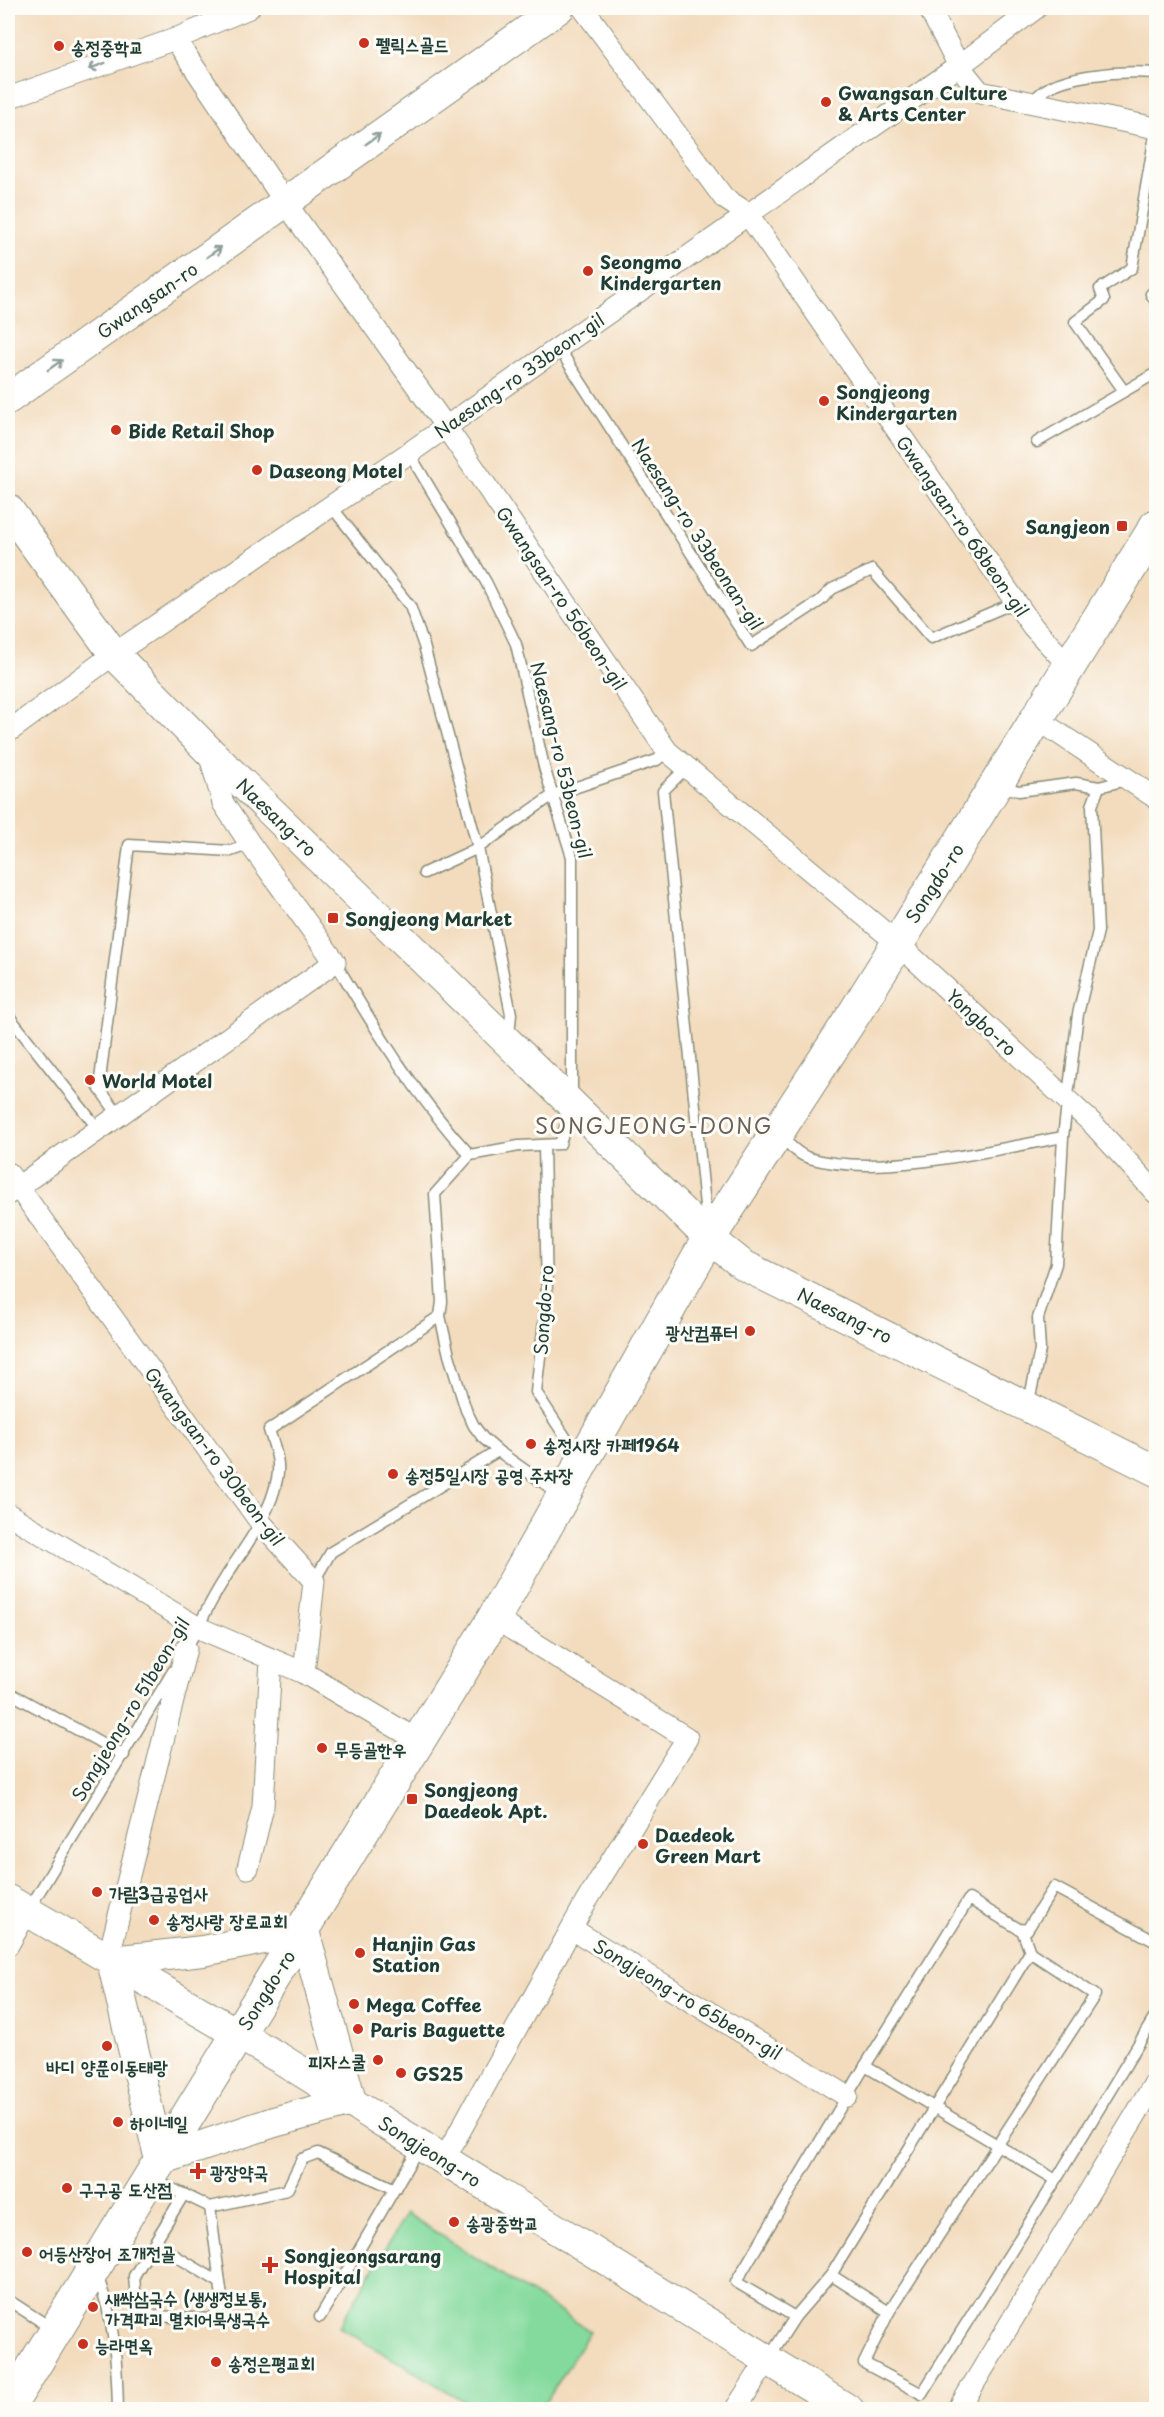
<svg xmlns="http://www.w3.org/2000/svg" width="1164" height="2417" viewBox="0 0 1164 2417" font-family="'Playpen Sans','Poor Story',sans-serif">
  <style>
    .green { fill: #84da9d; stroke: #528c68; stroke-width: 1.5 }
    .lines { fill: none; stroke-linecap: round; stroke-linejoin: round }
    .lane-casing { stroke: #898c79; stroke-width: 13 }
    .street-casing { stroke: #898c79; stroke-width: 23 }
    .secondary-casing { stroke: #898c79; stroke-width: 32 }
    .primary-casing { stroke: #898c79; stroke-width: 35 }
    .lane { stroke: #fff; stroke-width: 10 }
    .street { stroke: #fff; stroke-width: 21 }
    .secondary { stroke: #fff; stroke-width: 30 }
    .primary { stroke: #fff; stroke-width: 33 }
    .oneway { stroke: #8f9e9a }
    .poi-dot { fill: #c8321e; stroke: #fdfcf7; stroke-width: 2 }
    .labels { text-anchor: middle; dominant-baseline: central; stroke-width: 6; stroke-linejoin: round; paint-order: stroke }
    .poi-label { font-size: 18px; font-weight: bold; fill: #1f3d34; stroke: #fdfcf7; text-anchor: start }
    .street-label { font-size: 18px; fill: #1f3d34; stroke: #fdfcf7 }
    .quarter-label { font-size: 21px; letter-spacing: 1.5px; fill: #69615a; stroke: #fdfcf7 }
  </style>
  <rect width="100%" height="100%" fill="#fdfcf7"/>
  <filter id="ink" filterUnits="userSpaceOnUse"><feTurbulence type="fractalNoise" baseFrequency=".0167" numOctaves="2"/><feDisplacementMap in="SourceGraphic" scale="12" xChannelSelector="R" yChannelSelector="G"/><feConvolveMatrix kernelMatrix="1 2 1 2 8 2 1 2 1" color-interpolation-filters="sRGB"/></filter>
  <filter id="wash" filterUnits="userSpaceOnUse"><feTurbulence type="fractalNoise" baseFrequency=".008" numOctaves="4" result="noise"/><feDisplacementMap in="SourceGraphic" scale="24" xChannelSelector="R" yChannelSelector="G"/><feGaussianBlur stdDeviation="1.35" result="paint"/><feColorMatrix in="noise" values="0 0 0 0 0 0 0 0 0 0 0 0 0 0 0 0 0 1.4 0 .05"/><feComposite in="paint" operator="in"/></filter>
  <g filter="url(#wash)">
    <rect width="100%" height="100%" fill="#f3dcbe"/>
    <polygon class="green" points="406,2213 590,2331 542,2409 477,2409 339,2327"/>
  </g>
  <g filter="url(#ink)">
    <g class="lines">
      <defs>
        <g id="lane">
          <path d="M1033,103c14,-31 95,-32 123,-30"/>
          <polyline points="1156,289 1151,294 1156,302"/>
          <polyline points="558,347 751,646 820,601 832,589 872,570 931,638 1016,602"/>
          <polyline points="1124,391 1075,322 1104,300 1100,289 1132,268 1156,129"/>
          <polyline points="1037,442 1156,373"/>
          <polyline points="331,506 410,606 424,646 478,848 511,1014 509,1036"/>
          <polyline points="685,769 663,791 707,1225"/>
          <polyline points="999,786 1019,791 1076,783 1099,787"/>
          <polyline points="424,873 478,848 553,795 657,760 667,751"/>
          <path d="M335,962c41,68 81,135 135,193l49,-9 41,-2 12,-40v-247l-28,-90 -28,-123 -30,-62 -77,-129"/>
          <polyline points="8,1015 99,1130"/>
          <polyline points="119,1116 99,1088 129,845 231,851 250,844"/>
          <path d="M780,1136c8,7 18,19 29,22 68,20 184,-8 254,-21"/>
          <polyline points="544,1145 547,1295 536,1392 579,1458"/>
          <polyline points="470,1155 435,1194 442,1302 440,1316 449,1355 466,1410 474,1426 483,1438 498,1451 559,1494"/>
          <polyline points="1028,1406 1040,1350 1038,1318 1056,1264 1063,1137 1078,1014 1098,931 1092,806 1099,787 1126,780"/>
          <polyline points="314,1581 331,1552 498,1451"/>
          <path d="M184,1652c14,-23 25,-49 40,-72 19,-32 46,-63 53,-101 4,-17 -3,-33 -8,-49l171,-114"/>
          <polyline points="8,1692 124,1755"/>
          <polyline points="29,1909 173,1671"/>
          <polyline points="1022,1930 1030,1952"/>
          <polyline points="865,2066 969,1899 1019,1929 1027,1930 1054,1887 1156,1942"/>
          <polyline points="152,2179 210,2207 287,2190 302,2159 318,2153 395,2189"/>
          <polyline points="1056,2180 1156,2015"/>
          <polyline points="184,2194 134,2276 137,2315 211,2319 223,2305 210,2207"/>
          <polyline points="154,2243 219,2282"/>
          <path d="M97,2276c18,44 20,87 21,134"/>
          <polyline points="8,2300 53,2329"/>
          <polyline points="320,2317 419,2147"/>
          <polyline points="795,2317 736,2282 865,2066 1056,2180 922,2394 864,2363 889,2312"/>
          <polyline points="768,2359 795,2317 831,2275 1030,1952 1095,1995 889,2312 831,2275"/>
        </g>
        <g id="street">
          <polyline points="583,8 724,198 747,213 1033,627 1069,666"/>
          <polyline points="929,8 959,66 980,92 1156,128"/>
          <polyline points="175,39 285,202 446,427 667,751 896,942 1092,1123 1156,1193"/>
          <polyline points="8,98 175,39 249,8"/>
          <polyline points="1037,719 1156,798"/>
          <polyline points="8,732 114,654 409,453 959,66 1036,8"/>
          <polyline points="8,1173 261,1523 314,1581 304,1673"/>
          <polyline points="8,1194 335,962 250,844 223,803 209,753"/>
          <polyline points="8,1514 199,1628 304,1673 419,1741"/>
          <polyline points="248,1868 263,1807 271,1659"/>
          <polyline points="572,1929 847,2096"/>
          <polyline points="8,1945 27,1912"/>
          <polyline points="108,1959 186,1649"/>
          <polyline points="444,2160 586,1902 687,1738 494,1618"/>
          <polyline points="735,2410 768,2359"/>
          <polyline points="958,2410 1156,2081"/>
        </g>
        <g id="secondary">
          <polyline points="8,399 559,8"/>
          <polyline points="8,509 114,654 209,751 709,1238 743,1265 1156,1471"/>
          <polyline points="8,1900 281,2059 849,2410"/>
          <polygon points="304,1931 351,2101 274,2122 160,2160 112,1961 203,1951"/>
        </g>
        <polyline id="primary" points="8,2408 494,1618 709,1238 856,1011 1156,526"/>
      </defs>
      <use href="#lane" class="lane-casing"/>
      <use href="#street" class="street-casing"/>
      <use href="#secondary" class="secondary-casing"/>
      <use href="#primary" class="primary-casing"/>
      <use href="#lane" class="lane"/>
      <use href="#street" class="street"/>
      <use href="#secondary" class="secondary"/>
      <use href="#primary" class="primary"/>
    </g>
    <defs><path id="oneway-shaft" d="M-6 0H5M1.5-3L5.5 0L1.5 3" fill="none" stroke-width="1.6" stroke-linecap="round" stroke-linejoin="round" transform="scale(1.5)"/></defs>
    <g class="oneway">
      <use href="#oneway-shaft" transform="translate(97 66) rotate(160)"/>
      <use href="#oneway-shaft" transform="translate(373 139) rotate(-35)"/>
      <use href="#oneway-shaft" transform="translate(214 252) rotate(-35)"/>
      <use href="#oneway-shaft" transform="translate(55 365) rotate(-35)"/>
    </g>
  </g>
  <g class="poi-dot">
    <circle cx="364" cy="43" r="6"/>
    <circle cx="59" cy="46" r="6"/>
    <circle cx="826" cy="102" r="6"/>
    <circle cx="588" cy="271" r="6"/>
    <circle cx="824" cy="401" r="6"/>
    <circle cx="116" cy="430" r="6"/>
    <circle cx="257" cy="470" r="6"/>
    <rect x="1116" y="520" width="12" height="12" rx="3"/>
    <rect x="327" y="912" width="12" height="12" rx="3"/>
    <circle cx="90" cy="1080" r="6"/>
    <circle cx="750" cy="1331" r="6"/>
    <circle cx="531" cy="1444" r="6"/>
    <circle cx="393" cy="1474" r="6"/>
    <circle cx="322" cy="1748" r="6"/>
    <rect x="406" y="1793" width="12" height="12" rx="3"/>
    <circle cx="643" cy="1844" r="6"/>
    <circle cx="97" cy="1892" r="6"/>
    <circle cx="154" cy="1920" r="6"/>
    <circle cx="360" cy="1953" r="6"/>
    <circle cx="354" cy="2004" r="6"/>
    <circle cx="358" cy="2029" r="6"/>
    <circle cx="107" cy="2046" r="6"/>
    <circle cx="378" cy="2060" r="6"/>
    <circle cx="401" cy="2073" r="6"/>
    <circle cx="118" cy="2122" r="6"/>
    <path d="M195 2162h6v6h6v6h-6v6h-6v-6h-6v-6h6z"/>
    <circle cx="67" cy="2188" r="6"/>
    <circle cx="454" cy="2222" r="6"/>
    <circle cx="27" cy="2252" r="6"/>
    <path d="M267 2256h6v6h6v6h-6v6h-6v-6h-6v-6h6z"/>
    <circle cx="93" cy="2307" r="6"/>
    <circle cx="83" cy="2344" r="6"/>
    <circle cx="216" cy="2362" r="6"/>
  </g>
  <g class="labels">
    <g class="poi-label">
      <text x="376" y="43">펠릭스골드</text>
      <text x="71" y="46">송정중학교</text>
      <text x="838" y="92">Gwangsan Culture<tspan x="838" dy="21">&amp; Arts Center</tspan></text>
      <text x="600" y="261">Seongmo<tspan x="600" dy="21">Kindergarten</tspan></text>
      <text x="836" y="391">Songjeong<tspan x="836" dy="21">Kindergarten</tspan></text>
      <text x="128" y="430">Bide Retail Shop</text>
      <text x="269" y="470">Daseong Motel</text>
      <text x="1110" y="526" text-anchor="end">Sangjeon</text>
      <text x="345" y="918">Songjeong Market</text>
      <text x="102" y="1080">World Motel</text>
      <text x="738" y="1331" text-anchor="end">광산컴퓨터</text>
      <text x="543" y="1444">송정시장 카페1964</text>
      <text x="405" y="1474">송정5일시장 공영 주차장</text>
      <text x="334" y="1748">무등골한우</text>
      <text x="424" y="1789">Songjeong<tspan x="424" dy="21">Daedeok Apt.</tspan></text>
      <text x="655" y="1834">Daedeok<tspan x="655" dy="21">Green Mart</tspan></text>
      <text x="109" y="1892">가람3급공업사</text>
      <text x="166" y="1920">송정사랑 장로교회</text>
      <text x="372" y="1943">Hanjin Gas<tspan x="372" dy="21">Station</tspan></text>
      <text x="366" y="2004">Mega Coffee</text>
      <text x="370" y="2029">Paris Baguette</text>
      <text x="366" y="2060" text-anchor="end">피자스쿨</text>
      <text x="107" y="2066" text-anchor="middle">바디 양푼이동태랑</text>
      <text x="413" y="2073">GS25</text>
      <text x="130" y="2122">하이네일</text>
      <text x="210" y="2171">광장약국</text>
      <text x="79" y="2188">구구공 도산점</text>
      <text x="466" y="2222">송광중학교</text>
      <text x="39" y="2252">어등산장어 조개전골</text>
      <text x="284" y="2255">Songjeongsarang<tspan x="284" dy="21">Hospital</tspan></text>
      <text x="105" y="2297">새싹삼국수 (생생정보통,<tspan x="105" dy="21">가격파괴 멸치어묵생국수</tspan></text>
      <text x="95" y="2344">능라면옥</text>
      <text x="228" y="2362">송정은평교회</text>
    </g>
    <g class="street-label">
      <text transform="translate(147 300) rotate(-35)">Gwangsan-ro</text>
      <text transform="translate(519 375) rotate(-35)">Naesang-ro 33beon-gil</text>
      <text transform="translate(963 526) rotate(55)">Gwangsan-ro 68beon-gil</text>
      <text transform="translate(698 534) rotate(57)">Naesang-ro 33beonan-gil</text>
      <text transform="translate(562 598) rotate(56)">Gwangsan-ro 56beon-gil</text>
      <text transform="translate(562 760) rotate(76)">Naesang-ro 53beon-gil</text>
      <text transform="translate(277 817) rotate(44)">Naesang-ro</text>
      <text transform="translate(934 883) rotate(-57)">Songdo-ro</text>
      <text transform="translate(982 1022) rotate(43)">Yongbo-ro</text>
      <text transform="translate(543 1310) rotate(-86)">Songdo-ro</text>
      <text transform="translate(845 1315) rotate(26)">Naesang-ro</text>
      <text transform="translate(215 1456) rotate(53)">Gwangsan-ro 30beon-gil</text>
      <text transform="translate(130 1709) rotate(-59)">Songjeong-ro 51beon-gil</text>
      <text transform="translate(266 1990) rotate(-58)">Songdo-ro</text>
      <text transform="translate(688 1999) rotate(31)">Songjeong-ro 65beon-gil</text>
      <text transform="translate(430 2151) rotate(32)">Songjeong-ro</text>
    </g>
    <g class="quarter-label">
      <text x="654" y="1125">SONGJEONG-DONG</text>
    </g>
  </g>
  <rect width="1164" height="2417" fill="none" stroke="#fdfcf7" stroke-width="30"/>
</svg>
